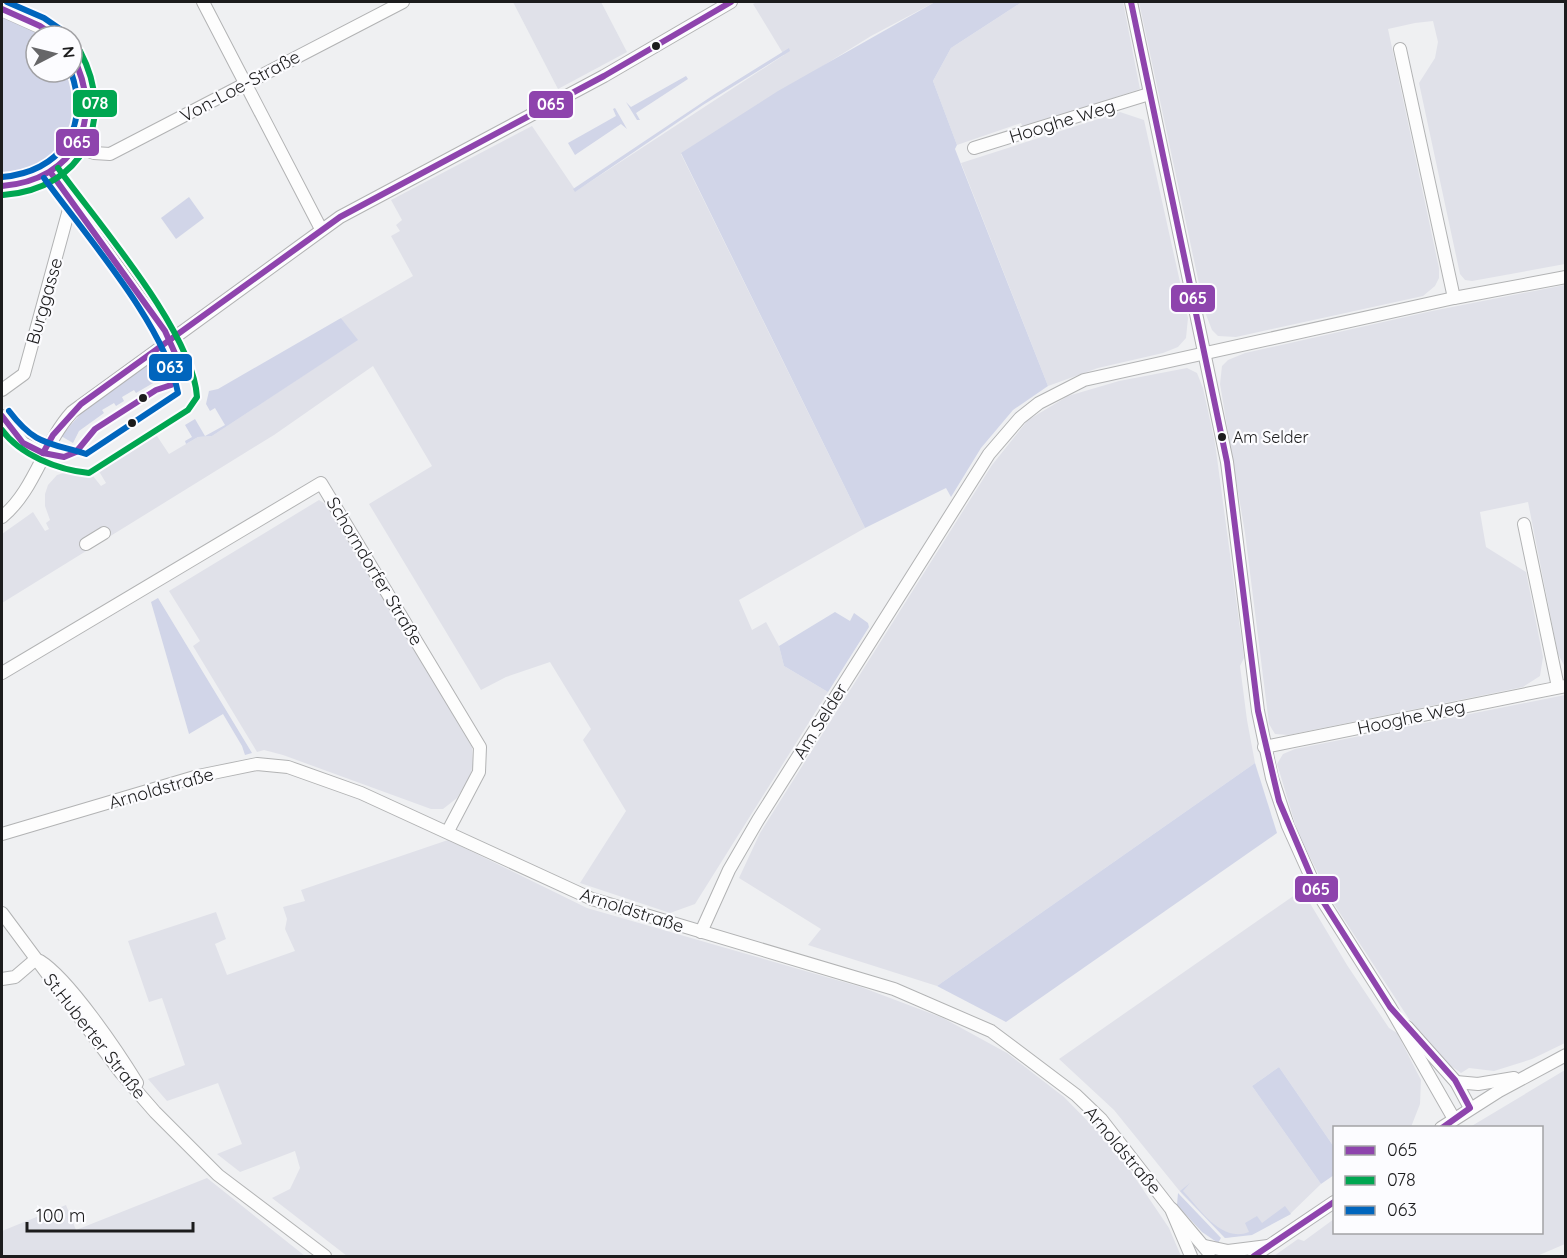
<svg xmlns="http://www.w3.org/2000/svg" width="1567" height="1258" viewBox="0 0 1567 1258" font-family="Quicksand,sans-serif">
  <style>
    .built { fill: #e0e1e9 }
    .green { fill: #d1d5e8 }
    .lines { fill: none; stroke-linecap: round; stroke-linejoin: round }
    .minor-casing { stroke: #b2b3b4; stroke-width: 14 }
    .major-casing { stroke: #b2b3b4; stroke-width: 16 }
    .minor { stroke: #fdfdfd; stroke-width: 12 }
    .major { stroke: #fdfdfd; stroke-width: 15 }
    .bus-1-casing { stroke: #fcfcff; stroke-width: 10 }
    .bus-2-casing { stroke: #fcfcff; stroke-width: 10 }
    .bus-3-casing { stroke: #fcfcff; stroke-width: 10 }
    .bus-1 { stroke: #8e44ad; stroke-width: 6 }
    .bus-2 { stroke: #00a651; stroke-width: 6 }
    .bus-3 { stroke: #0065bd; stroke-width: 6 }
    .bus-dot { fill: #1c1c1d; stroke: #fcfcff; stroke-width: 2 }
    .labels { text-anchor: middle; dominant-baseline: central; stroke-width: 4.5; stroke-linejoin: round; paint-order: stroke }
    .bus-label { font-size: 16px; fill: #1c1c1d; stroke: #fcfcff; text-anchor: start }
    .street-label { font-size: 18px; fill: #1c1c1d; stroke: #fcfcff }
    .line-badge { stroke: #fcfcff; stroke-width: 2 }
    .badge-label { font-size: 16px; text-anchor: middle; font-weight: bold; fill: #fff }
  </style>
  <rect width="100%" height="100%" fill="#eff0f2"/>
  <g class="built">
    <polygon points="513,2 601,2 627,52 558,89"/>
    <polygon points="757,2 935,2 871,36 681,154 865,528 739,600 752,630 766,622 779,646 784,666 828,692 695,904 670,913 580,883 626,811 583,740 591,729 550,662 506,677 481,690 369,504 432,466 373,366 274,435 2,603 2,534 33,512 45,531 49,529 46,523 50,520 45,506 45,494 48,485 57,475 70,471 83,472 93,476 101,486 106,483 97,468 155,433 169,454 198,437 212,436 357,340 341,318 413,276 391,236 400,231 396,225 402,220 391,200 532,126 576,191 784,55 753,4"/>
    <polygon points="1022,2 1123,2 1140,89 1023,128 1021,123 957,145 933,81 951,48"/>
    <polygon points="1139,2 1565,2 1565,264 1472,281 1465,280 1460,274 1419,83 1435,58 1438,42 1433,21 1415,23 1388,29 1439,268 1439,278 1435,286 1423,296 1236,337 1218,336 1212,330 1205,312"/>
    <polygon points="1120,112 1144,120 1188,318 1186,338 1178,347 1163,353 1098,368 1048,386 961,163"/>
    <polygon points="1565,285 1565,667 1558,654 1528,502 1480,512 1486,547 1526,572 1543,657 1540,676 1523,687 1288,735 1275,734 1269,724 1245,533 1220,384 1222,366 1228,360 1245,353 1432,311"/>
    <polygon points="1187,368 1197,373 1203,388 1215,443 1244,658 1240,666 1247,720 1255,763 937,986 808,945 821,929 739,878 760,833 992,465 1028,420 1068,396 1119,381"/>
    <polygon points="319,500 330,507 472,747 473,766 469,778 457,798 443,809 431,809 283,755 264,750 257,752 193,646 200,641 169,591"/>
    <polygon points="1565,695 1565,1043 1532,1059 1494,1071 1469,1068 1461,1073 1451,1066 1409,1019 1332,901 1298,833 1277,764 1283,754 1295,749"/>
    <polygon points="448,840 587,908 861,987 943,1018 1007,1053 1064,1097 1117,1151 1169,1228 1181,1256 347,1256 272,1198 290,1189 300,1168 295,1151 240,1172 217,1154 242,1144 218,1083 167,1101 148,1079 185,1065 162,998 149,1002 128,941 216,912 226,939 215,944 227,975 295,951 285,929 287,919 283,907 305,901 301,890"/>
    <polygon points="1302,890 1347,965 1389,1028 1397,1033 1421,1080 1420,1104 1411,1127 1334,1128 1334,1147 1279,1067 1252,1086 1321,1184 1289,1215 1251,1234 1225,1238 1182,1194 1114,1110 1059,1059"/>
    <polygon points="1565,1070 1565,1244 1537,1256 1274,1256 1298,1239 1304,1241 1334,1219 1334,1232 1542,1232 1542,1128 1470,1127"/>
    <polygon points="207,1178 305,1256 2,1256 2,1231 66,1205 76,1230"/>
  </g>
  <g class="green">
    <polygon points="935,2 1022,2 951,48 933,81 957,145 955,149 1048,386 1013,410 981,448 951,497 946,488 865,528 681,153 778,91"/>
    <path d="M2,16l42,20h-8v36h36v-4c13,41 7,93 -43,107 -9,3 -18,3 -27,5z"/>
    <polygon points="789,48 790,51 703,105 575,192 573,189 715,94"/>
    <polygon points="686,76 688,79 636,113 640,120 637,120 626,102 631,107"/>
    <polygon points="615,108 627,129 621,124 575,155 568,143 616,116 613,109"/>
    <polygon points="189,197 204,218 176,239 161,218"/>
    <polygon points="341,318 358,340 212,436 198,437 186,444 185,441 192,437 185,425 195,419 205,436 225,425 215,408 210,411 206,404 209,391 218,389"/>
    <polygon points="152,358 162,371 160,379 136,393 134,390 122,397 124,401 116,406 114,403 102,410 104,413 79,431 73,443 61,436 84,410"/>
    <polygon points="158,598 252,753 245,755 242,746 223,714 189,734 151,602"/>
    <polygon points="835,612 850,621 854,613 868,623 869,627 828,692 784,666 779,646"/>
    <polygon points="1255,763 1277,833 1006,1022 937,986"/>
    <polygon points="1279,1067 1334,1147 1334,1175 1321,1184 1252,1086"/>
    <path d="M1190,1183l-7,8c17,18 38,52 66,41l-4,-9 12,-7 5,7 23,-17 6,8 -39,21 -27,3 -45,-47z"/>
    <polygon points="1178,1193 1221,1238 1218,1243 1202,1232 1177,1205"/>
  </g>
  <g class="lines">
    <defs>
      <g id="minor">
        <polyline points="203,2 321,229"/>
        <polyline points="1131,2 1227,462 1258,711 1272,778 1288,826 1319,895 1390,1007 1454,1119"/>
        <polyline points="1400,49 1454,298"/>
        <polyline points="75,146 94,153 110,154 403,2"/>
        <polyline points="974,148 1149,94"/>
        <polyline points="51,173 169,339"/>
        <polyline points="2,390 24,374 71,202"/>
        <polyline points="2,416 23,443 43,453"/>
        <path d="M2,517c33,-27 41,-73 70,-105l268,-195 264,-141 127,-74"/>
        <polyline points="1524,524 1558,687"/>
        <polyline points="86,544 104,533"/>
        <polyline points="2,673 321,483 480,747 479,772 448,831"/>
        <polyline points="1264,747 1566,686"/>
        <polyline points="2,834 198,776 257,764 288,767 361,793 592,899 894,989 991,1031 1076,1095 1101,1119 1171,1209 1191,1256"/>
        <polyline points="2,913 121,1073 155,1112 218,1175 325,1256"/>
        <polyline points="701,932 729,870 758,820 989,454 1020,418 1039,403 1084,380 1454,298 1566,277"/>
        <path d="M40,961c29,18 78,91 97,122"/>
        <polyline points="2,979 15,977 36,959"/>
        <polyline points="1407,1027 1456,1082 1470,1108"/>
        <polyline points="1456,1082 1478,1084 1514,1078"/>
        <polyline points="1441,1128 1499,1091 1566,1055"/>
        <polyline points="1172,1209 1209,1253"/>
        <polyline points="1205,1246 1228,1251 1268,1246"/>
        <polyline points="1254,1256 1334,1202"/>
      </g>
      <g id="major">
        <polyline points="2,9 40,26 55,36"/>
        <path d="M2,186c16,-1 35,-4 49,-13 38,-26 46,-81 21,-118"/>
      </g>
    </defs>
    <use href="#minor" class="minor-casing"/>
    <use href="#major" class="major-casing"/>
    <use href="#minor" class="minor"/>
    <use href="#major" class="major"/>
    <defs>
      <g id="bus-1">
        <polyline points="1131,2 1227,462 1258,711 1279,801 1319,895 1390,1007 1455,1080 1470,1108 1442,1128"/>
        <polyline points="2,9 40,26 55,36"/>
        <path d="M2,186c74,-6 104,-67 70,-131"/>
        <polyline points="2,416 23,443 43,453 64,457 76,452 95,429 156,390 171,385 182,369 165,331 51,173"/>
        <polyline points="43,453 53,435 81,404 340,217 604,76 731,2"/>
        <polyline points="1254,1256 1334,1202"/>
      </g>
      <g id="bus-2">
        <path d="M3,195c80,-6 114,-74 77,-144"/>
        <path d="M2,430c18,25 56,40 87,43l99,-63 9,-13c-4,-65 -100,-175 -139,-229"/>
      </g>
      <g id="bus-3">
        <polyline points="7,2 44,18 60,29"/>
        <path d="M2,177c58,-5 89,-48 69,-105"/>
        <path d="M9,411c26,34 38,31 77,43l92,-61c-13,-68 -92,-157 -134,-215"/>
      </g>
    </defs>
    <use href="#bus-1" class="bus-1-casing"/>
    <use href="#bus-2" class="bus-2-casing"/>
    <use href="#bus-3" class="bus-3-casing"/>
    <use href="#bus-1" class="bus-1"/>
    <use href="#bus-2" class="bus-2"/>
    <use href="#bus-3" class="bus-3"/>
  </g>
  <g class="bus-dot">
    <circle cx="656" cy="46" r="5"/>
    <circle cx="143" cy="398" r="5"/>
    <circle cx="132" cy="423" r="5"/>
    <circle cx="1222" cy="437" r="5"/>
  </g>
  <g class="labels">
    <g class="bus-label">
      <text x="1233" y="437">Am Selder</text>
    </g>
    <g class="street-label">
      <text transform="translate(240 86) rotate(-28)">Von-Loe-Straße</text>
      <text transform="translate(1062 121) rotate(-17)">Hooghe Weg</text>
      <text transform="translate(44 301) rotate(-74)">Burggasse</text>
      <text transform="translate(375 571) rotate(59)">Schorndorfer Straße</text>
      <text transform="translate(1411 717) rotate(-12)">Hooghe Weg</text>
      <text transform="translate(820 721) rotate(-58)">Am Selder</text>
      <text transform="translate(161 788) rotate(-16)">Arnoldstraße</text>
      <text transform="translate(632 910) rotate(18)">Arnoldstraße</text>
      <text transform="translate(95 1036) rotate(52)">St.Huberter Straße</text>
      <text transform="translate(1123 1150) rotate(50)">Arnoldstraße</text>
    </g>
  </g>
  <g class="line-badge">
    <rect x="72" y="89" width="46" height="29" rx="6" fill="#00a651"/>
    <rect x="528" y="90" width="46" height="29" rx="6" fill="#8e44ad"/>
    <rect x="55" y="128" width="45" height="29" rx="6" fill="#8e44ad"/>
    <rect x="1170" y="284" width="46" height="29" rx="6" fill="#8e44ad"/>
    <rect x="148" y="353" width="45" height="29" rx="6" fill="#0065bd"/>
    <rect x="1294" y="875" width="45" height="28" rx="6" fill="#8e44ad"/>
  </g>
  <g class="badge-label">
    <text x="95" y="109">078</text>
    <text x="551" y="110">065</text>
    <text x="77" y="148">065</text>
    <text x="1193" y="304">065</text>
    <text x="170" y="373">063</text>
    <text x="1316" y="895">065</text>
  </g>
  <rect width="1567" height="1258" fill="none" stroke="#1c1c1d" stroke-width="6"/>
  <rect x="1333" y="1126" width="210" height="108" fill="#fcfcff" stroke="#a2a2a5" stroke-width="1.5"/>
  <rect x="1345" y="1146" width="30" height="9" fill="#8e44ad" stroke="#a2a2a5" stroke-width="1.5"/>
  <text x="1387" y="1156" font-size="18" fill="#1c1c1d">065</text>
  <rect x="1345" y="1176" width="30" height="9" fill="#00a651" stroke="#a2a2a5" stroke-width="1.5"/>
  <text x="1387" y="1186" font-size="18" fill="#1c1c1d">078</text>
  <rect x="1345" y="1206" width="30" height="9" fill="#0065bd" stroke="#a2a2a5" stroke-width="1.5"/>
  <text x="1387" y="1216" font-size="18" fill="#1c1c1d">063</text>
  <g transform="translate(54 54) rotate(83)"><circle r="28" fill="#fcfcff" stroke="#a2a2a5" stroke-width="1.5"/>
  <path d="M0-4.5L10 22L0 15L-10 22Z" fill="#666668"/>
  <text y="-9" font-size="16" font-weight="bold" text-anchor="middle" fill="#1c1c1d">N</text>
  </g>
  <path d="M27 1222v9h166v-9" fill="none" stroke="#1c1c1d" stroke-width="3"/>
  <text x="36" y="1222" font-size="18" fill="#1c1c1d" stroke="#fcfcff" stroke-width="4.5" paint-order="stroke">100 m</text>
</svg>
